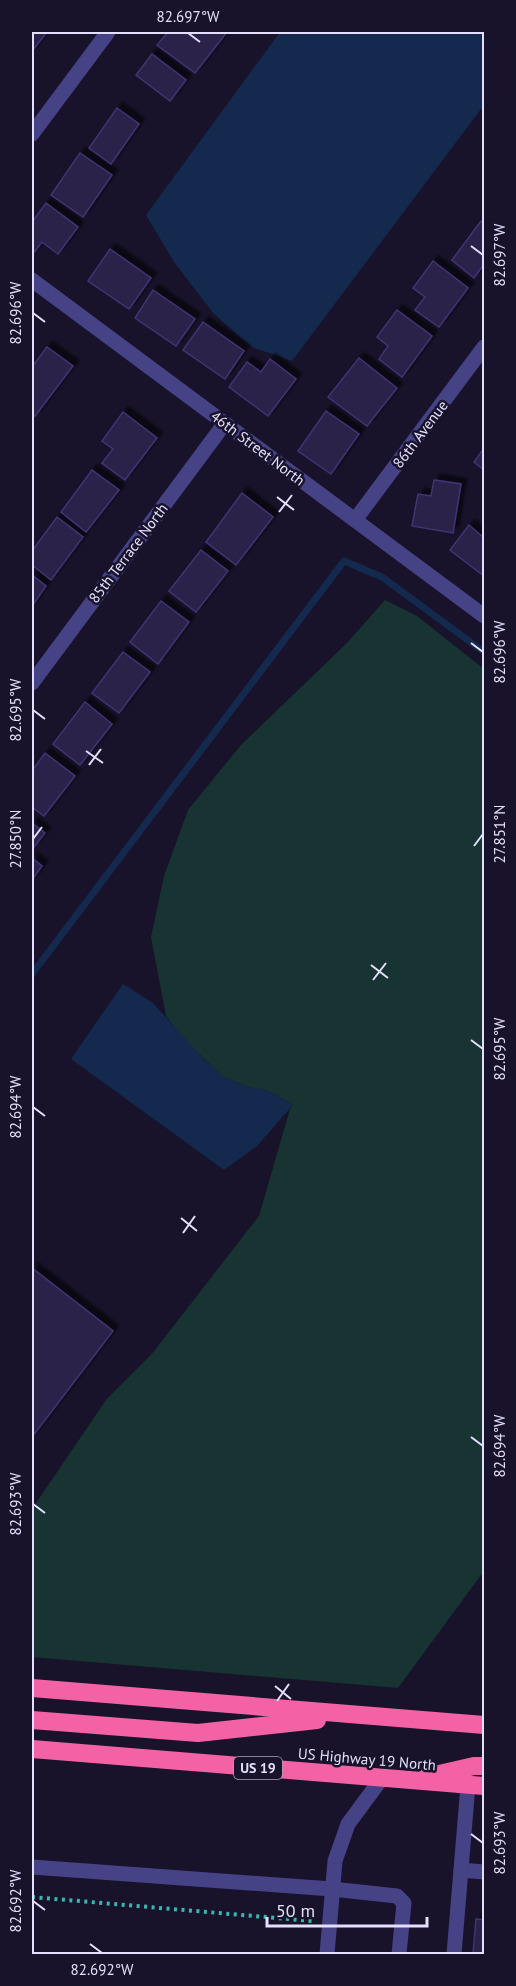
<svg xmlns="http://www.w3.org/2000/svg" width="516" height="1986" viewBox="0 0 516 1986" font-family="'PT Sans',sans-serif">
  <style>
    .green { fill: #173433 }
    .water { fill: #13294e }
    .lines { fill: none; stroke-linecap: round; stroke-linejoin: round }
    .stream { stroke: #13294e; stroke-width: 7 }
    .building { fill: #2a204a; stroke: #423474; stroke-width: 1.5; filter: url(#shadow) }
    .path { stroke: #3ab6b0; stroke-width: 4; stroke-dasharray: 3 4.5; stroke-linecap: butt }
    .minor { stroke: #454286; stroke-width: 15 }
    .highway { stroke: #f462a6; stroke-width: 18 }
    .ticks { fill: none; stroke: #e3dffd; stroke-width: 2 }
    .labels { text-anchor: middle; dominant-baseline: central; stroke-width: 5; stroke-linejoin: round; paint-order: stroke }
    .shield { fill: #18132a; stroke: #a6a2be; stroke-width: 1.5 }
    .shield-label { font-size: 14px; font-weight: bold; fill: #e3dffd }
    .street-label { font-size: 15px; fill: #e3dffd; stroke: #18132a }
    .neatline { fill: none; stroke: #e3dffd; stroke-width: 2 }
    .ticks-label { font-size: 15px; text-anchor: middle; fill: #e3dffd }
  </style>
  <defs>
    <filter id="shadow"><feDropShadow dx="5.5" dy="-5.5" stdDeviation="1.5" flood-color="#0009"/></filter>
  </defs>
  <rect width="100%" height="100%" fill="#18132a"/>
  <polygon class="green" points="385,600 417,616 484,669 484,1571 398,1688 32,1657 32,1509 106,1400 151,1355 259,1216 290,1109 293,1105 269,1091 252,1088 223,1077 183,1038 166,1016 151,937 164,876 188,810 241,745 347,643"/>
  <g class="water">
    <polygon points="280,32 484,32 484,105 292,361 252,347 214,314 174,262 146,215"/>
    <polygon points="123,984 153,1003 203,1058 223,1077 252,1088 269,1091 293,1105 257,1146 224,1170 71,1059"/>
  </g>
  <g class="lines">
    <polyline class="stream" points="32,974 344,561 382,577 484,652"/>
  </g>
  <g class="building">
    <polygon points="32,32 47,32 32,51"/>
    <polygon points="168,32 227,32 195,73 157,45"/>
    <polygon points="152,54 186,80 170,101 136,75"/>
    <polygon points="117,108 139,124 111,164 89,148"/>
    <polygon points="80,153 112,175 83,217 51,195"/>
    <polygon points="46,203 78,227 58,254 42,242 32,255 32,222"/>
    <polygon points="481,221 484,224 484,264 474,278 452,260"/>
    <polygon points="110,249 151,278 129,309 88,281"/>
    <polygon points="433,261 468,288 439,327 415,310 425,297 413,288"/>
    <polygon points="153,290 195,319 176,346 135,318"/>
    <polygon points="397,310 432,336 402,377 379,359 388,346 377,337"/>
    <polygon points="203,322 244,351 225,379 183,350"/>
    <polygon points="47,347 73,366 35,416 32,413 32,367"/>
    <polygon points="359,358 397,388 367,426 328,397"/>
    <polygon points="270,359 296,379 268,416 229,387 247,362 261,372"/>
    <polygon points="326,411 359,434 331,474 298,451"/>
    <polygon points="123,412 157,438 125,480 102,463 113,449 102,441"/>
    <polygon points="484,448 484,470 474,462"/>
    <polygon points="92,470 119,490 86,532 61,512"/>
    <polygon points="434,480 461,484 453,533 412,526 418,494 431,496"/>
    <polygon points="242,493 273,517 236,565 206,542"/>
    <polygon points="57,517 83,537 51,580 32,565 32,551"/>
    <polygon points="469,525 484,538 484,576 450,550"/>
    <polygon points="201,550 228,571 196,612 169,591"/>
    <polygon points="32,575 46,586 32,606"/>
    <polygon points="161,601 189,622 158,664 130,642"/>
    <polygon points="123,652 150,672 119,713 92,693"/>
    <polygon points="85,702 112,724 80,765 53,744"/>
    <polygon points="45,753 75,776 44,816 32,807 32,771"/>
    <polygon points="32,823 45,833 34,847 32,845"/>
    <polygon points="32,858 42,866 32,880"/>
    <polygon points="32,1268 113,1331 32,1437"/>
    <polygon points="476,1919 484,1920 484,1954 473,1954"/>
  </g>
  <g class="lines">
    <polyline class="path" points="32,1897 312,1921"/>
    <g class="minor">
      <polyline points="32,134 108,32"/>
      <polyline points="32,280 484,616"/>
      <polyline points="355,520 484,347"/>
      <polyline points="32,683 225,423"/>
      <polyline points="32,1867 332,1889 397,1896 404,1903 399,1954"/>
      <polyline points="461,1870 484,1872"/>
      <polyline points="327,1954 335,1861 348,1824 382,1778"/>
      <polyline points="454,1954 468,1785"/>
    </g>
    <g class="highway">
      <polyline points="32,1688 484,1725"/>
      <polyline points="32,1720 198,1733 317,1720"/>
      <polyline points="32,1749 484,1786"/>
      <polyline points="426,1777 474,1766 484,1766"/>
    </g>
  </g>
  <path class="ticks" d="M188,33l12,9M471,246l12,9M33,313l12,9M277,497l17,13M279,512l13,-17M471,643l12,9M33,710l12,9M86,751l17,12M89,765l12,-16M33,839l9,-12M474,846l9,-12M371,965l17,13M373,980l13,-17M471,1040l12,9M33,1107l12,9M181,1218l16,13M183,1233l12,-17M471,1437l12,9M33,1504l12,9M275,1686l16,13M277,1701l12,-17M471,1834l12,9M33,1901l12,9M90,1944l12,9"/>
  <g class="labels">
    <rect class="shield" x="234" y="1757" width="48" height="22" rx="4.5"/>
    <g class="shield-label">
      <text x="258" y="1768">US 19</text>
    </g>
    <g class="street-label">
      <text transform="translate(420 434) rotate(-53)">86th Avenue</text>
      <text transform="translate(258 448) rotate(37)">46th Street North</text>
      <text transform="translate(128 553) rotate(-53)">85th Terrace North</text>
      <text transform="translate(367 1759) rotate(5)">US Highway 19 North</text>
    </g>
  </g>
  <rect width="516" height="1986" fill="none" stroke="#18132a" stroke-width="66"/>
  <path d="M267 1917v9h160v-9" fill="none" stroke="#e3dffd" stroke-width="3"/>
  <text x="276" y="1917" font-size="18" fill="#e3dffd" stroke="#18132a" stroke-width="4.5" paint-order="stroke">50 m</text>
  <rect x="33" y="33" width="450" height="1920" class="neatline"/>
  <g class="ticks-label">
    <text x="188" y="22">82.697°W</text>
    <text transform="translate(500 255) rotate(-90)" y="5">82.697°W</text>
    <text transform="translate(16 313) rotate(-90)" y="5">82.696°W</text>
    <text transform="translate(500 652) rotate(-90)" y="5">82.696°W</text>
    <text transform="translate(16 710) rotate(-90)" y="5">82.695°W</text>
    <text transform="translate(500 834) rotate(-90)" y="5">27.851°N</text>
    <text transform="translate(16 839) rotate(-90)" y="5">27.850°N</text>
    <text transform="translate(500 1049) rotate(-90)" y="5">82.695°W</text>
    <text transform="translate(16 1107) rotate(-90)" y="5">82.694°W</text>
    <text transform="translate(500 1446) rotate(-90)" y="5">82.694°W</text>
    <text transform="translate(16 1504) rotate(-90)" y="5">82.693°W</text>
    <text transform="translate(500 1843) rotate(-90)" y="5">82.693°W</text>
    <text transform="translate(16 1901) rotate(-90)" y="5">82.692°W</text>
    <text x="102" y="1975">82.692°W</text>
  </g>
</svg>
